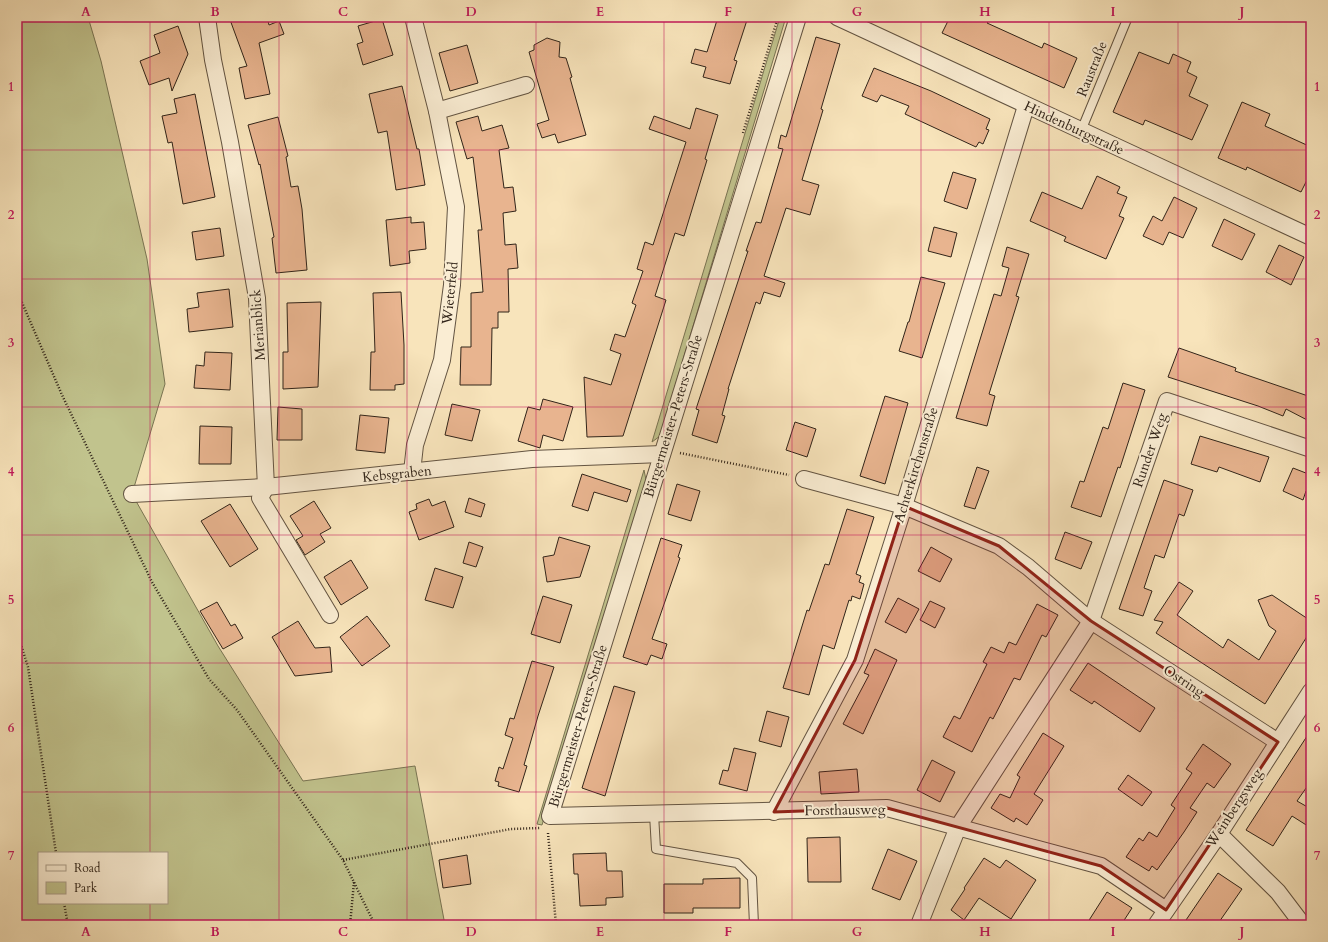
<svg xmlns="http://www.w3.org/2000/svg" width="1328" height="942" viewBox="0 0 1328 942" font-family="Cardo,serif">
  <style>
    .green { fill: #c1c38d; stroke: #797453; fill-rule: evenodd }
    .building { fill: #e8b48f; stroke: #312419 }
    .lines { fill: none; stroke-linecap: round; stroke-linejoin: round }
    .lane-casing { stroke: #635442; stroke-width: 10 }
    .street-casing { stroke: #635442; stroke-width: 18 }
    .path { stroke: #312419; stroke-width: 2.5; stroke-dasharray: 1 2; stroke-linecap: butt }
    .lane { stroke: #faedd3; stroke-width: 8 }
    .street { stroke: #faedd3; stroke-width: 16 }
    .marked { fill: #8f2418; fill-opacity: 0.2; stroke: #8f2418; stroke-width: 3; stroke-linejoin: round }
    .grid { fill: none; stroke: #c2185b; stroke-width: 1; stroke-opacity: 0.55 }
    .labels { text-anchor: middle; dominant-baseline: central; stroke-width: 4; stroke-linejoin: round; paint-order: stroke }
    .street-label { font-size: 14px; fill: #312419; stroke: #faedd3 }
    .neatline { fill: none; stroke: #c2185b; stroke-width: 1.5 }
    .grid-label { font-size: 13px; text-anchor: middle; font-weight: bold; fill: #c2185b }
  </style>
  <rect width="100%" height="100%" fill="#f8e4bb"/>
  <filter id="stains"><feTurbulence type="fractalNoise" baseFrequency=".005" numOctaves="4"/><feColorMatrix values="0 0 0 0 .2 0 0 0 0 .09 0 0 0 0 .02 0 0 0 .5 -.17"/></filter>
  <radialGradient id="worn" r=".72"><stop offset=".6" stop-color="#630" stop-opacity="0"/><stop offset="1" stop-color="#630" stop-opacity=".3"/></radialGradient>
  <g class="green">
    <path d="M17,17h71l13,44 46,198 18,125 -33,110 86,152 85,135 112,-15 30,159h-428zM39,853h128v50h-128z"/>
    <polygon points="780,17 786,17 660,436 652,442"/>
    <polygon points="644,470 646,480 542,825 537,824"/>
  </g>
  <g class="building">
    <polygon points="229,17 267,17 269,25 279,21 284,34 259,43 270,94 245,99 239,68 247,66"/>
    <polygon points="718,17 748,17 734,60 737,61 730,84 703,77 706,67 691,63 695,49 707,52"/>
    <polygon points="950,17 979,17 988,22 987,23 1042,48 1044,43 1077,58 1064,88 942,33"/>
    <polygon points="382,19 393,55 363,65 357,44 363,42 358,26"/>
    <polygon points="178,26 188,54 172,91 169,78 149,85 140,61 160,53 154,35"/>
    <polygon points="816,37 840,44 821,109 823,110 802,180 819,185 810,215 786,208 764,276 785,283 780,297 764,292 760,304 756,302 728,389 729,389 722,415 725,416 717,443 692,435 699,410 696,409 748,251 746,251 756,222 761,223 783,149 778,148 781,135 786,137"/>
    <polygon points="547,38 560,42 559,57 566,58 572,77 570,78 586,135 558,143 555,134 542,138 537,124 549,120 529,52 534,50 534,45"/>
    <polygon points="467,45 478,83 450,91 439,53"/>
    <polygon points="1139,52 1169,64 1173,54 1191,62 1187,72 1197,77 1189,96 1208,105 1192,140 1145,120 1143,125 1113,112"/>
    <polygon points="874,68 931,91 990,119 986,129 989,130 983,144 979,142 976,147 905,114 909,106 881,95 877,102 862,96"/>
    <polygon points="402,86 417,149 419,149 425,185 396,190 387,131 378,133 369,94"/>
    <polygon points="195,94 215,197 183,204 172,142 168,143 162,116 177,113 174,99"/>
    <polygon points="1242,102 1270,114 1265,126 1311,147 1311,179 1308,178 1301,192 1247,167 1246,170 1218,158"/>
    <polygon points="696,108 718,115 705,159 707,160 684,236 675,233 655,296 666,300 623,436 587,437 584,377 611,385 621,354 610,350 615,334 625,337 636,305 632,303 643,271 637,269 645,242 653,245 686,142 649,129 654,116 690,129"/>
    <polygon points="478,116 482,131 502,125 509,148 499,150 504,188 513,187 516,211 503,213 505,245 516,244 518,268 508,269 509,312 498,312 498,328 492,328 491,385 460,385 461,347 471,347 471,293 483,292 478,230 482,230 473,157 467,159 456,122"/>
    <polygon points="278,117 288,156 286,157 291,187 298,186 302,209 307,270 276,273 272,238 274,237 260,164 259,165 248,125"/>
    <polygon points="953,172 976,179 967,209 944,201"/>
    <polygon points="1097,176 1120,187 1117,193 1127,197 1119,216 1124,218 1106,259 1064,241 1066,237 1030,221 1042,192 1082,209"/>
    <polygon points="1174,197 1197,208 1183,238 1169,232 1163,245 1143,236 1153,216 1162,221"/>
    <polygon points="411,217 411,223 424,222 426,249 409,251 410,263 390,266 386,220"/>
    <polygon points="1224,219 1255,234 1242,260 1212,246"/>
    <polygon points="934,227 957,233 951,257 928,251"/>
    <polygon points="220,228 224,256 196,260 192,232"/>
    <polygon points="1279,245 1304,257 1291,285 1266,272"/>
    <polygon points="1007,247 1029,254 1016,296 1019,297 989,394 995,396 987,426 956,418 994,294 1001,296 1009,268 1002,266"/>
    <polygon points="921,277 945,283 922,358 899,351 908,322 909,322"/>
    <polygon points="229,289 233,327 189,332 187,309 199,307 197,293"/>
    <polygon points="401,292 404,345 404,384 395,385 395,390 370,390 371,352 375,352 373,293"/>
    <polygon points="321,302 318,387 283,389 283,352 288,352 287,303"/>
    <polygon points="1179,348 1236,368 1235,371 1311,397 1311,422 1286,409 1283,416 1258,406 1168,377"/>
    <polygon points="205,352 232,353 230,390 194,388 196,365 204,366"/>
    <polygon points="1123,383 1145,390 1120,468 1118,467 1101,517 1071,507 1080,481 1084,482 1103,427 1108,429"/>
    <polygon points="885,396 908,403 885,484 860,476"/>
    <polygon points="543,399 573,407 563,441 543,435 540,448 518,441 528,407 540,410"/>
    <polygon points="452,404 480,410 472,441 445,435"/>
    <polygon points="278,407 302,409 302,440 277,440"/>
    <polygon points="360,415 389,418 385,453 356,450"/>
    <polygon points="795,422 816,429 807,457 786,450"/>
    <polygon points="200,426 232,427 231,464 199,464"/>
    <polygon points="1200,436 1269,457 1260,482 1219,467 1217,472 1191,464"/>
    <polygon points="977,467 989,471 975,509 964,506"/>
    <polygon points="1293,468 1311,475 1311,493 1306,491 1303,500 1283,491"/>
    <polygon points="582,474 631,490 627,502 594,492 588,511 572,506"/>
    <polygon points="1164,480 1193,490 1184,516 1179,514 1164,558 1155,555 1144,588 1152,591 1143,616 1119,609"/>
    <polygon points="677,484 700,491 691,521 668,514"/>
    <polygon points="469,498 485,504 481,517 465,512"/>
    <polygon points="429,499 432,506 445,501 454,527 419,540 409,512 417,509 416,504"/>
    <polygon points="314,501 331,528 320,534 325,542 305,555 296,540 303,536 290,516"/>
    <polygon points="230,504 258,549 230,567 201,521"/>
    <polygon points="847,509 874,517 856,574 861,576 859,582 864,584 860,599 852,596 851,601 849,600 834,649 823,645 809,695 783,688 807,610 809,611 825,564 829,565"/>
    <polygon points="1065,532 1092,542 1081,569 1055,559"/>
    <polygon points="559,537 590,546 580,577 547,582 543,557 554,555"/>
    <polygon points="661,538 682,545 678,557 680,558 652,639 667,644 662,659 651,655 647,665 623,657"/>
    <polygon points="469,542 483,547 476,567 463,563"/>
    <polygon points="931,547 952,559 940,582 918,571"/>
    <polygon points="351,560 368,588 341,605 324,577"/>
    <polygon points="435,568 463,577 453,608 425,600"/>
    <polygon points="1179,582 1193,591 1177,615 1223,648 1228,639 1259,660 1276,631 1269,626 1258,600 1272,595 1311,621 1311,630 1265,704 1156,633 1163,622 1154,620"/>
    <polygon points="543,596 572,605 560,643 531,634"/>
    <polygon points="898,598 919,609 906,633 885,622"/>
    <polygon points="930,601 945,608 935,628 920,620"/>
    <polygon points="217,602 231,626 235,624 243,638 223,649 200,611"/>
    <polygon points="1037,604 1058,615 1046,637 1042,635 1020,680 1014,678 993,719 990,717 972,752 943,737 954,716 960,719 987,664 983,662 991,647 1004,653 1009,642 1016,645"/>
    <polygon points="367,616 390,646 362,666 340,637"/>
    <polygon points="298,621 315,648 330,647 332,672 295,676 272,637"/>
    <polygon points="875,649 897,660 863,734 843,724 869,675 864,673"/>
    <polygon points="532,661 554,667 538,716 524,765 527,766 519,792 498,786 499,782 495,781 499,767 503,769 513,738 505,735 510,718 514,719"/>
    <polygon points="1088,663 1155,708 1140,732 1094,701 1092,704 1070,690"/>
    <polygon points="614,686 635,692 605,796 582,788"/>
    <polygon points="767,711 789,717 781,747 759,741"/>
    <polygon points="1311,730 1311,781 1297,801 1311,809 1311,828 1292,816 1273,846 1246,830"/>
    <polygon points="1043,733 1064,746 1034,794 1043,800 1027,825 1016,818 1014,822 991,808 1000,794 1010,798 1020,777 1017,775"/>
    <polygon points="1203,744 1231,764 1214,788 1207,783 1190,808 1197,812 1184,832 1157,870 1152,866 1149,871 1126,857 1139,838 1143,841 1149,832 1157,837 1175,808 1171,805 1192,773 1186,769"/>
    <polygon points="734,748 756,753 747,791 719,784 723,770 728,771"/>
    <polygon points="932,760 955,772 940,802 917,790"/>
    <polygon points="857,769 859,792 821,794 819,772"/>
    <polygon points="1128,775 1152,792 1142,806 1118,789"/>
    <polygon points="840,837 841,882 808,882 807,838"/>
    <polygon points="888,849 917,861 900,900 872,889"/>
    <polygon points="606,853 607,871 622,871 623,897 606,898 606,905 580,906 578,874 574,874 573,854"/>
    <polygon points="467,855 471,884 443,888 439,860"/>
    <polygon points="984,858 1000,868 1006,860 1036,880 1011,919 979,898 964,920 951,910 965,889 964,888"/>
    <polygon points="1218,873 1242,889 1217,925 1194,925 1186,920"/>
    <polygon points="740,878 740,908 693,908 693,913 664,913 664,884 703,884 703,879"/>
    <polygon points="1107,892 1132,908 1121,925 1086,925"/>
  </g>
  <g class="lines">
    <defs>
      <g id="lane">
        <polyline points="1081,131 1128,17"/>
        <polyline points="654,814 656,849 737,863 752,878 754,925"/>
      </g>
      <g id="street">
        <polyline points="207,17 213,60 230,142 257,298 266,487 260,498 330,615"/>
        <polyline points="798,17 550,816 887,808 1101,866 1166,910"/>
        <polyline points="837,17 1311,237"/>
        <polyline points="437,111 526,85"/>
        <polyline points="412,472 415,445 442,360 452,285 456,207 437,111 413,17"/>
        <polyline points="804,479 904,506 999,546 1028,567 1091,621 1278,742"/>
        <polyline points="132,494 266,487 532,459 662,454"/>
        <polyline points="774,812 855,660 904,506 1026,106"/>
        <polyline points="1219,834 1278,892 1303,925"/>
        <polyline points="919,925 958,827 1091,621 1167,401 1311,449"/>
        <polyline points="1156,925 1219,834 1311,691"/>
      </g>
    </defs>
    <use href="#lane" class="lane-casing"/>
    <use href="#street" class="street-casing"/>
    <g class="path">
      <polyline points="743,133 778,17"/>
      <polyline points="17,291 62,395 152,582 209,679 237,710 343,860 375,925"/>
      <polyline points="680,453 789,475"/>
      <polyline points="17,632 28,667 56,853"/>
      <polyline points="548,833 556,925"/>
      <polyline points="343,860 511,829 540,828"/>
      <polyline points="64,903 68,925"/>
      <polyline points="350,925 354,882"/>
    </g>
    <use href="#lane" class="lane"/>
    <use href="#street" class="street"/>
  </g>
  <path class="marked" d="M904,506l95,40 92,75 187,121 -112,168 -65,-44 -214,-58 -113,4 81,-152z"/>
  <path class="grid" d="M150,17v836M279,17v908M407,17v908M536,17v908M664,17v908M792,17v908M921,17v908M1049,17v908M1178,17v908M17,150h1294M17,279h1294M17,407h1294M17,535h1294M17,663h1294M17,792h1294M150,903v22"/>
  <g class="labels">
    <g class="street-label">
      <text transform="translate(1092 69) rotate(-68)">Raustraße</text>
      <text transform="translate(1074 128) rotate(25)">Hindenburgstraße</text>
      <text transform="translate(450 293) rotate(-84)">Wieterfeld</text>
      <text transform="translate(258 325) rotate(-94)">Merianblick</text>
      <text transform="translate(673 416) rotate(-73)">Bürgermeister-Peters-Straße</text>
      <text transform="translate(1150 450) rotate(-71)">Runder Weg</text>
      <text transform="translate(916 465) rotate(-73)">Achterkirchenstraße</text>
      <text transform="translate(397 474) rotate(-6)">Kebsgraben</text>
      <text transform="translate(1184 681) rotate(33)">Ostring</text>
      <text transform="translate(578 726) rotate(-73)">Bürgermeister-Peters-Straße</text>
      <text transform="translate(1234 808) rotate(-57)">Weinbergsweg</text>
      <text transform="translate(845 810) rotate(-1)">Forsthausweg</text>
    </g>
  </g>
  <rect width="1328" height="942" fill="none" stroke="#f8e4bb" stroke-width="44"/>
  <rect x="38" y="852" width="130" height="52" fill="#faedd3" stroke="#aa9d89"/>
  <rect x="46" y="865" width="20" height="6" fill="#faedd3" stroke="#aa9d89"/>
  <text x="74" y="872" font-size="12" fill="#312419">Road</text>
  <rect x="46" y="882" width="20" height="12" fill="#c1c38d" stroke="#aa9d89"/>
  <text x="74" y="892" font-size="12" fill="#312419">Park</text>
  <rect x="22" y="22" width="1284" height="898" class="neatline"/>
  <g class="grid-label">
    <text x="86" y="16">A</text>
    <text x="215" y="16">B</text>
    <text x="343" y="16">C</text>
    <text x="471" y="16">D</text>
    <text x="600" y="16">E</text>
    <text x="728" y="16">F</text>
    <text x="857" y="16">G</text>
    <text x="985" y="16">H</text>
    <text x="1113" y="16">I</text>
    <text x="1242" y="16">J</text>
    <text x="11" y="91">1</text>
    <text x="1317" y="91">1</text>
    <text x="11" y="219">2</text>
    <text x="1317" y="219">2</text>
    <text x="11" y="347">3</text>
    <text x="1317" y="347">3</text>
    <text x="11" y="476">4</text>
    <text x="1317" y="476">4</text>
    <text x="11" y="604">5</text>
    <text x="1317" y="604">5</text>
    <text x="11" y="732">6</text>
    <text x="1317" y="732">6</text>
    <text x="11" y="860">7</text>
    <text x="1317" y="860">7</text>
    <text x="86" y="936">A</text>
    <text x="215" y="936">B</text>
    <text x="343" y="936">C</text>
    <text x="471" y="936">D</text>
    <text x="600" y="936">E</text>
    <text x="728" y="936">F</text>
    <text x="857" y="936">G</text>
    <text x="985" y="936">H</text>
    <text x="1113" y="936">I</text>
    <text x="1242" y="936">J</text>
  </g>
  <rect width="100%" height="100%" filter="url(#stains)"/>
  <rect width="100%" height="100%" fill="url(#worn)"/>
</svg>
